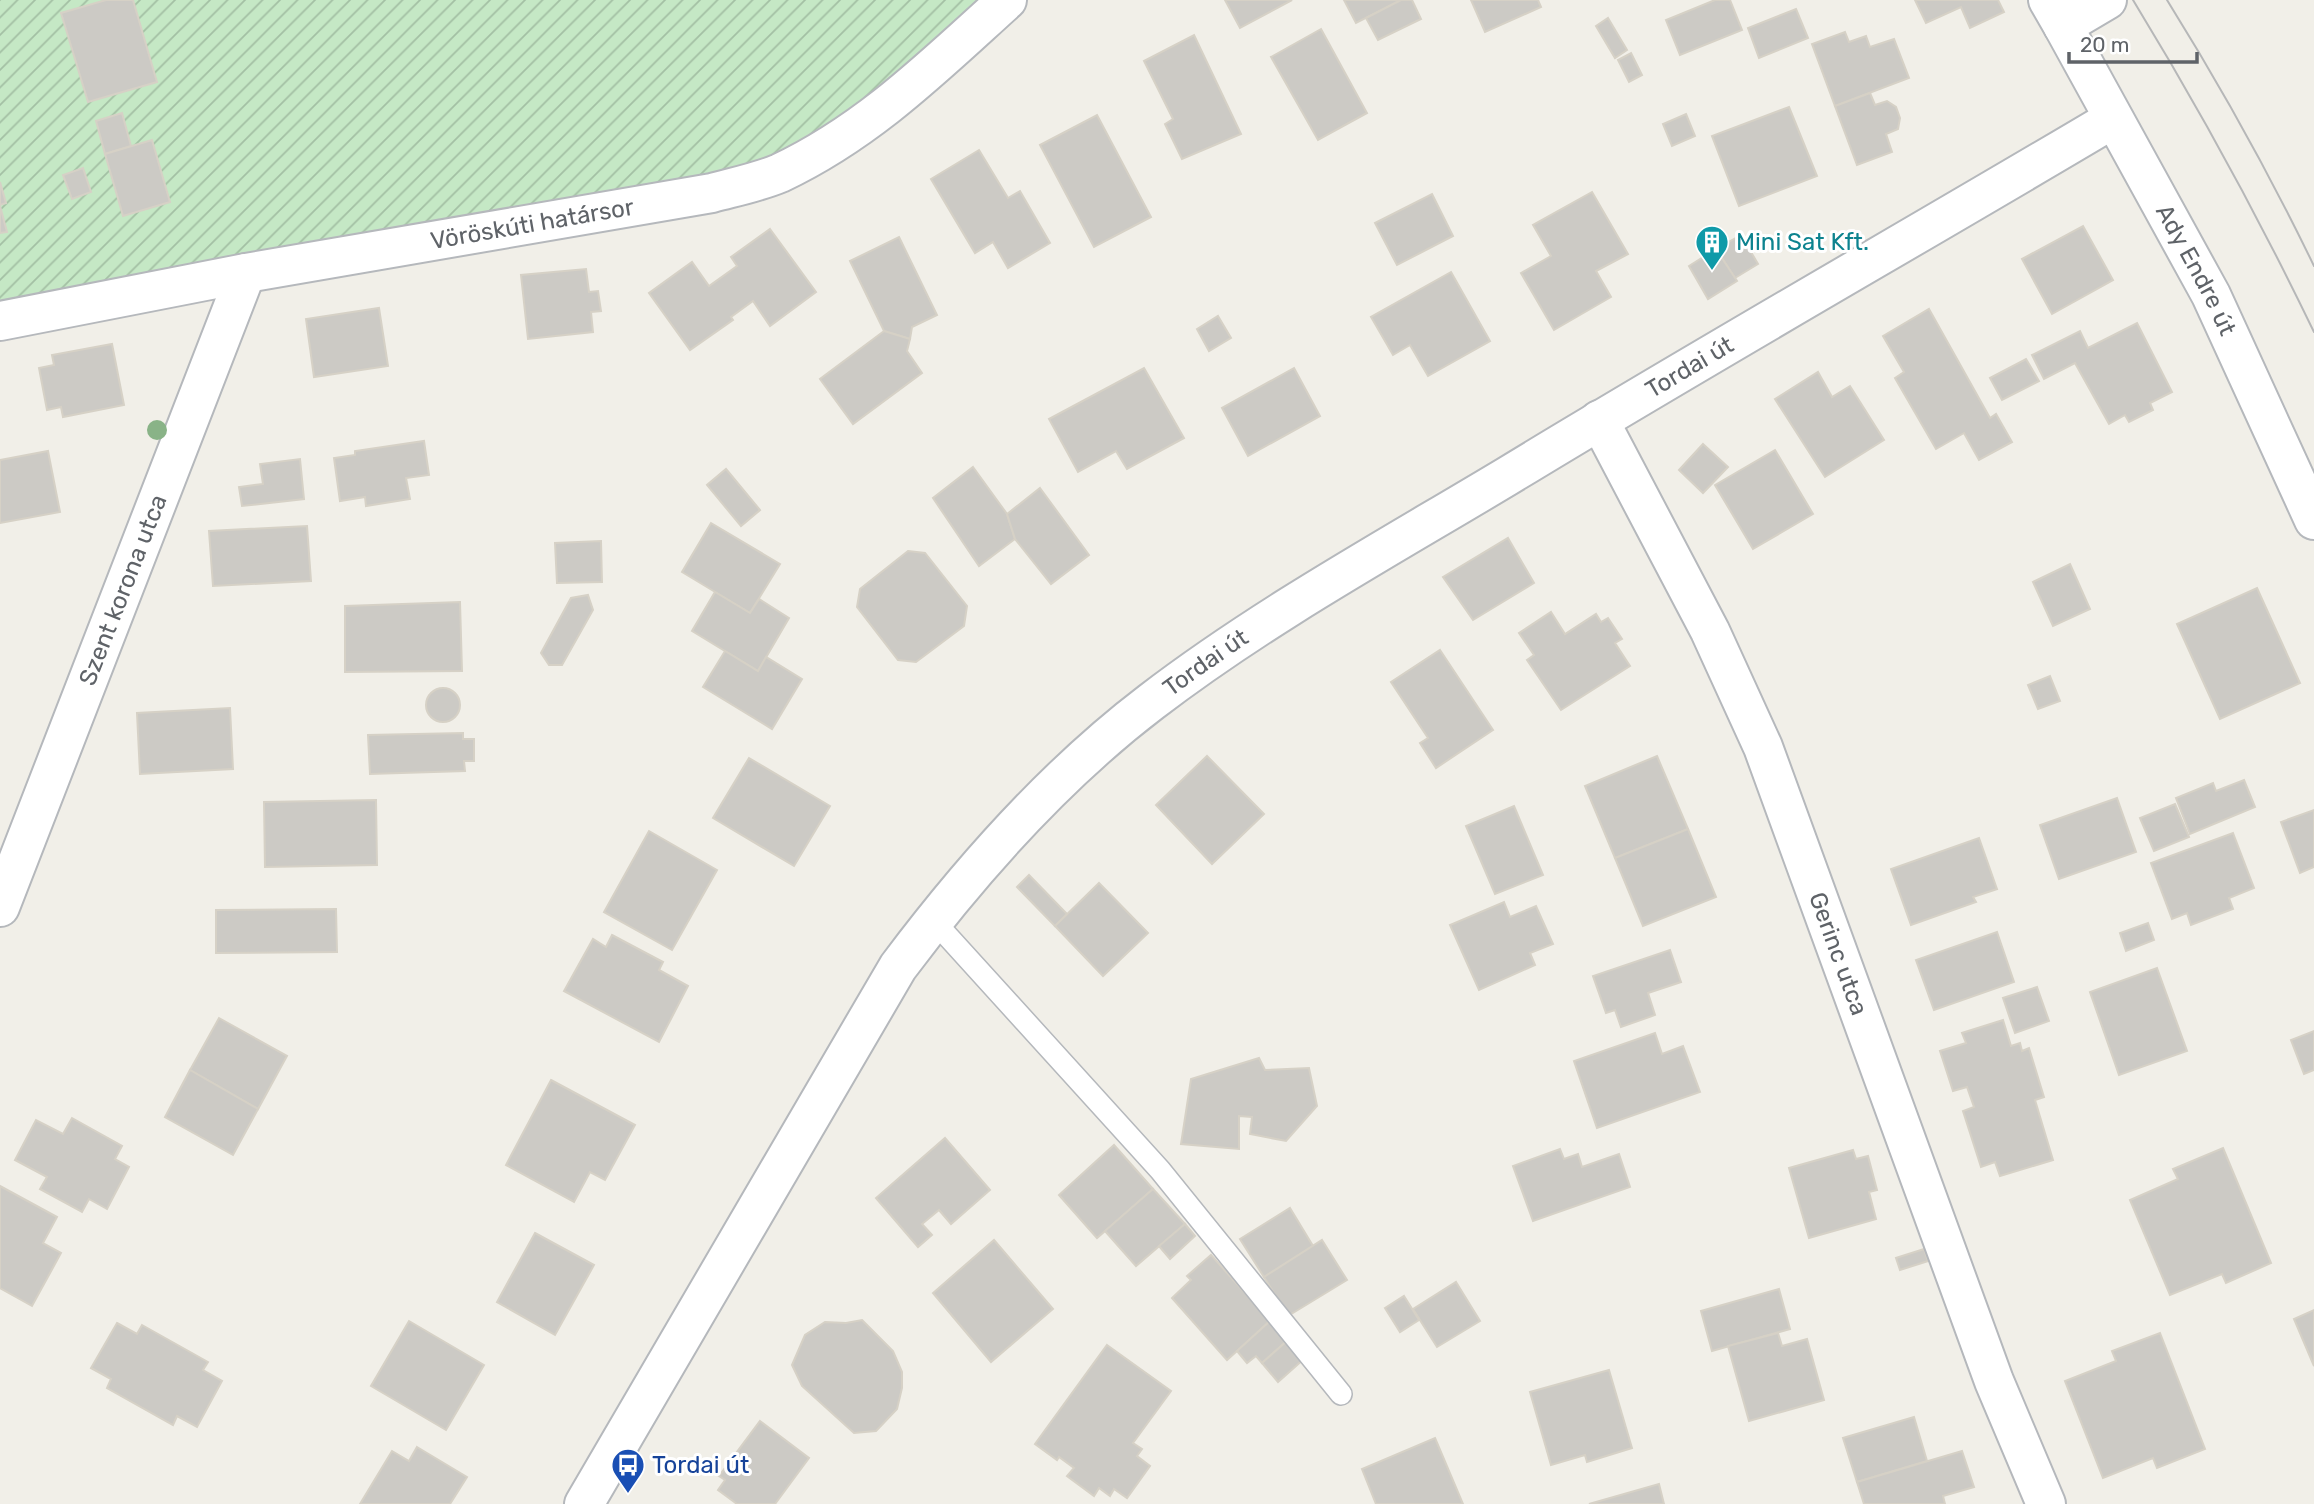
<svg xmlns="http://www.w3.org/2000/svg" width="2314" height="1504" viewBox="0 0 2314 1504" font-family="Rubik,sans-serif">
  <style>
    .garden { fill: url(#garden-furrows) }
    .building { fill: #cccac5; stroke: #d6d1c6; stroke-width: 2 }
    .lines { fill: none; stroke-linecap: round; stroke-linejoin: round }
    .service-casing { stroke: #b5b8bc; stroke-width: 24 }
    .minor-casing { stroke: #b5b8bc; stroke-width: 42 }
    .tertiary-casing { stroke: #b5b8bc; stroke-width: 42 }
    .service { stroke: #fff; stroke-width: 21 }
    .minor { stroke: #fff; stroke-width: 38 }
    .tertiary { stroke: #fff; stroke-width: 38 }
    .tram { stroke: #b6b7b8; stroke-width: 2 }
    .tree { fill: #89b387 }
    .labels { text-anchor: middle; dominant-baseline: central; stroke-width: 6; stroke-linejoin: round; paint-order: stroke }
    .street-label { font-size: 24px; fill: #5f6368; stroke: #fff }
    .culture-label { font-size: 24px; fill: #0d838f; stroke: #fff; text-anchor: start }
    .transit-label { font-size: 24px; fill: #164399; stroke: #fff; text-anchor: start }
  </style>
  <defs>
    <pattern id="garden-furrows" width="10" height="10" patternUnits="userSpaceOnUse" patternTransform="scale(1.75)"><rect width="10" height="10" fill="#c5e8c5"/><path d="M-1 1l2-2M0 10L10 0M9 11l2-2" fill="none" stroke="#a3c0a4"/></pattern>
  </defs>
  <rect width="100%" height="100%" fill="#f1efe8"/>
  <polygon class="garden" points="0,0 1007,0 777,174 0,327"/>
  <g class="building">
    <polygon points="106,0 133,0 157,82 88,102 61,13"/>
    <polygon points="1225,0 1292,0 1240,28"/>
    <polygon points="1344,0 1401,0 1356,23"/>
    <polygon points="1401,0 1412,0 1421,19 1378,40 1366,18"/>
    <polygon points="1471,0 1538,0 1541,7 1485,32"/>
    <polygon points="1715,0 1730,0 1742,30 1680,55 1666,20"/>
    <polygon points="1915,0 1998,0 2004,12 1970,28 1961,7 1926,23"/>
    <polygon points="1796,9 1808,38 1759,58 1748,28"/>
    <polygon points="1608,18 1627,50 1615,58 1596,26"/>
    <polygon points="1321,29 1367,113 1318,140 1271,57"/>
    <polygon points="1845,32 1849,42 1866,36 1870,47 1894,39 1909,78 1835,106 1812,44"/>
    <polygon points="1194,35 1241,134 1182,159 1165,124 1173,119 1144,61"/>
    <polygon points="1631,53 1642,75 1629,82 1618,60"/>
    <polygon points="1870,93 1875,105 1887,101 1896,107 1900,118 1898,129 1886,134 1892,152 1857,165 1835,106"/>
    <polygon points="1789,107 1817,176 1739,206 1712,136"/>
    <polygon points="122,113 131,146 105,154 96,121"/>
    <polygon points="1686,114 1695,136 1672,146 1663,124"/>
    <polygon points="1097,115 1151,217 1094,247 1040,145"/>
    <polygon points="152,140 170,202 123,216 105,154"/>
    <polygon points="979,150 1008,198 1020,191 1050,243 1008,268 993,242 975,253 931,179"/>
    <polygon points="83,168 91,192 72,199 63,175"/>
    <polygon points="0,182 6,203 0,205"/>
    <polygon points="1592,192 1628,254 1596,271 1611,297 1554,330 1521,273 1551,256 1533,225"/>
    <polygon points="1432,194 1453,236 1397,265 1375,223"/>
    <polygon points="0,206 7,232 0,233"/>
    <polygon points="2083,226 2113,280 2052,314 2022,259"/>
    <polygon points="770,229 816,292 770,326 753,301 731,317 733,320 690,350 649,293 692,262 709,286 737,266 731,257"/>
    <polygon points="1741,235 1758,264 1735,278 1716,249"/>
    <polygon points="899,237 937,315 912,327 910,339 884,331 850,261"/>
    <polygon points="1716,249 1737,281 1708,299 1689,266"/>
    <polygon points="586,269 589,292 598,291 601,311 591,312 593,332 528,339 521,275"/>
    <polygon points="1451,272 1490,341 1428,376 1410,345 1393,355 1371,317"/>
    <polygon points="379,308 388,366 314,377 306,319"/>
    <polygon points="1929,309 1990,418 1996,414 2012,442 1979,460 1964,433 1936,449 1895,378 1904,372 1883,336"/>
    <polygon points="1218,316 1231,338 1209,351 1197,329"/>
    <polygon points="2137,323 2172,392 2150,403 2153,410 2129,422 2125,415 2109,424 2075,363 2044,379 2032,355 2080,331 2088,348"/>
    <polygon points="884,331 910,339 907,351 922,373 853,424 820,379"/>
    <polygon points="112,344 124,405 63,417 61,407 47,410 39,368 54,365 52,355"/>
    <polygon points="2026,359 2039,381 2002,400 1990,378"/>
    <polygon points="1144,368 1184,438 1127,469 1116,451 1078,472 1049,419"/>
    <polygon points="1294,368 1320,416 1248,456 1222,408"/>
    <polygon points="1818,372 1832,397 1850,386 1884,440 1825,477 1775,399"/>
    <polygon points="424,441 429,475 406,478 410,499 366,506 365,497 340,501 334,458 355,455 355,451"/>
    <polygon points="1703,444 1728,467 1703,493 1679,470"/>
    <polygon points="1775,450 1813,514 1753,549 1715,485"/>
    <polygon points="48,451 60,512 0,523 0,460"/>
    <polygon points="300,459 304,499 242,506 239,487 263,484 260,464"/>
    <polygon points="973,467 1007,514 1015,539 979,566 933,498"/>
    <polygon points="726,469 760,510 741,526 707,485"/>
    <polygon points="1040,488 1089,555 1051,584 1015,539 1007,514"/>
    <polygon points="711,523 780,564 750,613 682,572"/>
    <polygon points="307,526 311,581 213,586 209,531"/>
    <polygon points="1508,538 1534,583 1473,620 1443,577"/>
    <polygon points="601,541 602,582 557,583 555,543"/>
    <polygon points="908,551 925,553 967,606 964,626 916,662 898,660 857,607 860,589"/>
    <polygon points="2070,564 2090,609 2053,626 2033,582"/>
    <polygon points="2257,588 2300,683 2220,719 2177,624"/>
    <polygon points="715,592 750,613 759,599 789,618 758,671 692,631"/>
    <polygon points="588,595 593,610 562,665 549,665 541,653 571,598"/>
    <polygon points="460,602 462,671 345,672 345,606"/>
    <polygon points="1551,612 1565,634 1596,614 1601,622 1608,618 1622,639 1615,643 1630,666 1561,710 1527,660 1534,655 1519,633"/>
    <polygon points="1440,650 1493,730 1436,768 1420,743 1428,738 1391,682"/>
    <polygon points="725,651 758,671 766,657 802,679 772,729 703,687"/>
    <polygon points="2050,676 2060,701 2038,709 2028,685"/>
    <circle cx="443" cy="705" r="17"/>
    <polygon points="230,708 233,769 140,774 137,713"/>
    <polygon points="463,733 463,739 474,739 474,761 464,761 465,771 370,774 368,735"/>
    <polygon points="1207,756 1264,814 1212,864 1156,805"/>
    <polygon points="1657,756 1688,829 1615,858 1585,786"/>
    <polygon points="749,758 830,806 794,866 713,818"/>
    <polygon points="2244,780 2255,807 2190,834 2176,798 2213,783 2216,791"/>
    <polygon points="2117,798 2136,852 2059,879 2040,825"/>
    <polygon points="376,800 377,865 265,867 264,802"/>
    <polygon points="2175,804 2189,837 2154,851 2140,818"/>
    <polygon points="1514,806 1543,875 1495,894 1466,826"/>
    <polygon points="2314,810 2314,867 2300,873 2281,822"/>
    <polygon points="1688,829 1716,897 1643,926 1615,858"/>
    <polygon points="649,831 717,870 672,950 604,912"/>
    <polygon points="2233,833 2254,888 2229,898 2233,909 2191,925 2187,913 2172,919 2151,863"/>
    <polygon points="1979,838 1997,889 1973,897 1976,902 1911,925 1891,869"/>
    <polygon points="1029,875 1067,914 1055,926 1017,887"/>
    <polygon points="1099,883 1148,933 1103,976 1055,926"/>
    <polygon points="1504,902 1510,917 1536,906 1553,944 1530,953 1535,965 1479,990 1450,925"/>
    <polygon points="336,909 337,952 216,953 216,910"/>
    <polygon points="2148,923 2154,940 2126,951 2120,933"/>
    <polygon points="1997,932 2014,982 1934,1010 1916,960"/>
    <polygon points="612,935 663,962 659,970 688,986 659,1042 564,991 593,939 606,947"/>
    <polygon points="1670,950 1681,982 1648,993 1655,1015 1621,1027 1615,1010 1606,1013 1593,976"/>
    <polygon points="2157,968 2187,1051 2119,1075 2090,992"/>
    <polygon points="2037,987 2049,1021 2015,1033 2003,998"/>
    <polygon points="219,1018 287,1056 258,1109 190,1070"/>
    <polygon points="2003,1020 2011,1046 2020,1043 2022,1051 2029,1048 2044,1097 2035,1100 2053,1160 2000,1176 1995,1162 1981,1167 1963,1111 1974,1107 1967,1087 1953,1091 1940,1051 1966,1043 1962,1033"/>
    <polygon points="2314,1031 2314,1070 2304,1074 2291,1040"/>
    <polygon points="1655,1033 1662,1054 1683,1046 1700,1092 1597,1128 1574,1061"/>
    <polygon points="1259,1058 1265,1070 1309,1068 1317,1106 1286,1141 1250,1134 1252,1117 1239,1116 1239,1149 1181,1144 1191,1079"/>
    <polygon points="190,1070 258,1109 233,1155 165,1117"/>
    <polygon points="551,1080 635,1125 605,1180 590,1172 574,1202 506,1165"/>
    <polygon points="72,1118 122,1146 115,1159 129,1167 107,1209 89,1199 82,1212 40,1189 47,1177 15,1160 36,1120 63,1134"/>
    <polygon points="945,1138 990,1190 951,1224 939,1210 922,1224 932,1235 918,1247 876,1198"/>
    <polygon points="1114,1145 1153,1189 1097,1238 1059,1195"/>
    <polygon points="2223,1148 2271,1263 2226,1283 2222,1274 2170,1295 2130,1200 2178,1179 2173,1169"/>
    <polygon points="1560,1149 1564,1159 1578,1154 1582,1167 1619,1154 1630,1187 1533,1221 1513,1166"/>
    <polygon points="1853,1150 1856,1159 1868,1156 1877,1190 1869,1192 1876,1219 1809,1238 1789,1168"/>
    <polygon points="0,1186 57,1217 43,1243 61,1253 32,1306 0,1288"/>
    <polygon points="1153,1189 1185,1224 1136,1266 1105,1231"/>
    <polygon points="1290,1208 1313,1246 1264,1277 1240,1239"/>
    <polygon points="1185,1224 1195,1236 1170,1259 1159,1246"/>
    <polygon points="535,1233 594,1265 555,1335 497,1302"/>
    <polygon points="994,1240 1053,1309 991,1362 933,1293"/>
    <polygon points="1322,1240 1347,1280 1288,1316 1264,1277"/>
    <polygon points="1924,1249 1928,1261 1900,1270 1896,1258"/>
    <polygon points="1211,1255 1270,1321 1227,1360 1172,1298 1191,1280 1187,1276"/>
    <polygon points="1456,1282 1480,1321 1437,1347 1413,1309"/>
    <polygon points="1779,1289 1790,1329 1712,1351 1701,1311"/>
    <polygon points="1404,1296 1419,1320 1400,1332 1385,1308"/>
    <polygon points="2314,1310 2314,1366 2294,1319"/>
    <polygon points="862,1320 893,1351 902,1372 902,1388 897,1409 876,1431 854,1433 802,1386 792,1365 805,1335 825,1322 846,1323"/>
    <polygon points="409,1321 484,1365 446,1430 371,1386"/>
    <polygon points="1270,1321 1288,1340 1262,1363 1256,1356 1247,1363 1237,1351"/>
    <polygon points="117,1323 137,1334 142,1325 208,1362 203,1370 222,1381 197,1427 177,1416 173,1425 107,1388 111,1379 91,1368"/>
    <polygon points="1778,1333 1782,1346 1807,1339 1824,1400 1749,1421 1728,1346"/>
    <polygon points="2160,1333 2205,1449 2157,1468 2153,1458 2103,1478 2065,1381 2116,1361 2112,1351"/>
    <polygon points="1288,1340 1304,1359 1278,1382 1262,1363"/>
    <polygon points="1107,1345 1171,1391 1133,1443 1142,1449 1137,1456 1150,1466 1127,1498 1114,1489 1110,1496 1099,1488 1094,1496 1067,1476 1074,1468 1059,1457 1057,1460 1035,1444"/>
    <polygon points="1609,1370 1632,1448 1587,1462 1585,1455 1551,1465 1530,1392"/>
    <polygon points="1914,1417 1927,1461 1857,1482 1843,1438"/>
    <polygon points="760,1421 809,1458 775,1504 737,1504 718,1490 725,1480 719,1476"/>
    <polygon points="1435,1438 1463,1504 1376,1504 1362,1469"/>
    <polygon points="417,1447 467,1477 450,1504 360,1504 392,1451 409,1461"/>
    <polygon points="1962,1451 1974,1487 1943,1496 1945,1504 1864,1504 1857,1482"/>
    <polygon points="1659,1484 1664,1504 1589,1504"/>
  </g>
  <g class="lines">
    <defs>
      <polyline id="service" points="933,920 1160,1170 1341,1394"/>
      <g id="minor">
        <polyline points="2048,0 2063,26"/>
        <path id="s1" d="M0,321l246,-48 466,-80c22,-6 47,-11 68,-20 89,-42 155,-108 227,-173"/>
        <path id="s2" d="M1599,420l111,211 53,116 231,634 52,123"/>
        <path id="s3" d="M0,907l246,-634"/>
        <path id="s4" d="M584,1504l314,-537c72,-96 157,-192 253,-265 111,-85 235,-153 355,-225 200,-122 405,-238 607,-358"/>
      </g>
      <g id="tertiary">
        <path id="s5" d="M2107,0l-44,26 148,269 103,225"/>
      </g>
    </defs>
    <use href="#service" class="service-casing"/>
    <use href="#minor" class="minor-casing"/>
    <use href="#tertiary" class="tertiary-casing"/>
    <use href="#service" class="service"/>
    <use href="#minor" class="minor"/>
    <use href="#tertiary" class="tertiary"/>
    <g class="tram">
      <path d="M2133,0c66,108 126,218 181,332"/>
      <path d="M2167,0c53,85 103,175 147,266"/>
    </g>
  </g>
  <circle class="tree" cx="157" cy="430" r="10"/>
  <defs>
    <symbol id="building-pin" viewBox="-11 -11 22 30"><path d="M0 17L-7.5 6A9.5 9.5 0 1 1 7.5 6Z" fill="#0f9aa8" stroke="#fff"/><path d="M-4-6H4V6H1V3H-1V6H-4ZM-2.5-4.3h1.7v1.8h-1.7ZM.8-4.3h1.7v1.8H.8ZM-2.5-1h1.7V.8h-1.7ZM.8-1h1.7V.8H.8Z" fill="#fff"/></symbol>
    <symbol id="bus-pin" viewBox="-11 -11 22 30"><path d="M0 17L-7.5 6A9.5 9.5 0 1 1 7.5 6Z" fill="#1a4fb4" stroke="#fff"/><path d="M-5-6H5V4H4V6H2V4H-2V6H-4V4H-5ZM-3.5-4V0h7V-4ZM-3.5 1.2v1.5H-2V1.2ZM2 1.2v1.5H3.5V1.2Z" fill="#fff"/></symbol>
  </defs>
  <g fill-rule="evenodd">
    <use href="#building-pin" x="1693" y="223" width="38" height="52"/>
    <use href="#bus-pin" x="609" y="1446" width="38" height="52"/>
  </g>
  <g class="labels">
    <g class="street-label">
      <text stroke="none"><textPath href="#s1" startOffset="541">Vöröskúti határsor</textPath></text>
      <text stroke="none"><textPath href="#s5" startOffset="329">Ady Endre út</textPath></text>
      <text stroke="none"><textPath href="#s4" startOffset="1624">Tordai út</textPath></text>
      <text stroke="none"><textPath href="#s3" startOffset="340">Szent korona utca</textPath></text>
      <text stroke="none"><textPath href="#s4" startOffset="1057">Tordai út</textPath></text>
      <text stroke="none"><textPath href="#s2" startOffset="586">Gerinc utca</textPath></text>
    </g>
    <g class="culture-label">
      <text x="1736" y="242">Mini Sat Kft.</text>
    </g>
    <g class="transit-label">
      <text x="652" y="1465">Tordai út</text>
    </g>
  </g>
  <path d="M2069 52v10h128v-10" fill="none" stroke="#5f6368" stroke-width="3.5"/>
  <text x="2080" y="52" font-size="21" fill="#5f6368" stroke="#ffffff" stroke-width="5" paint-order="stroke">20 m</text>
</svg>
